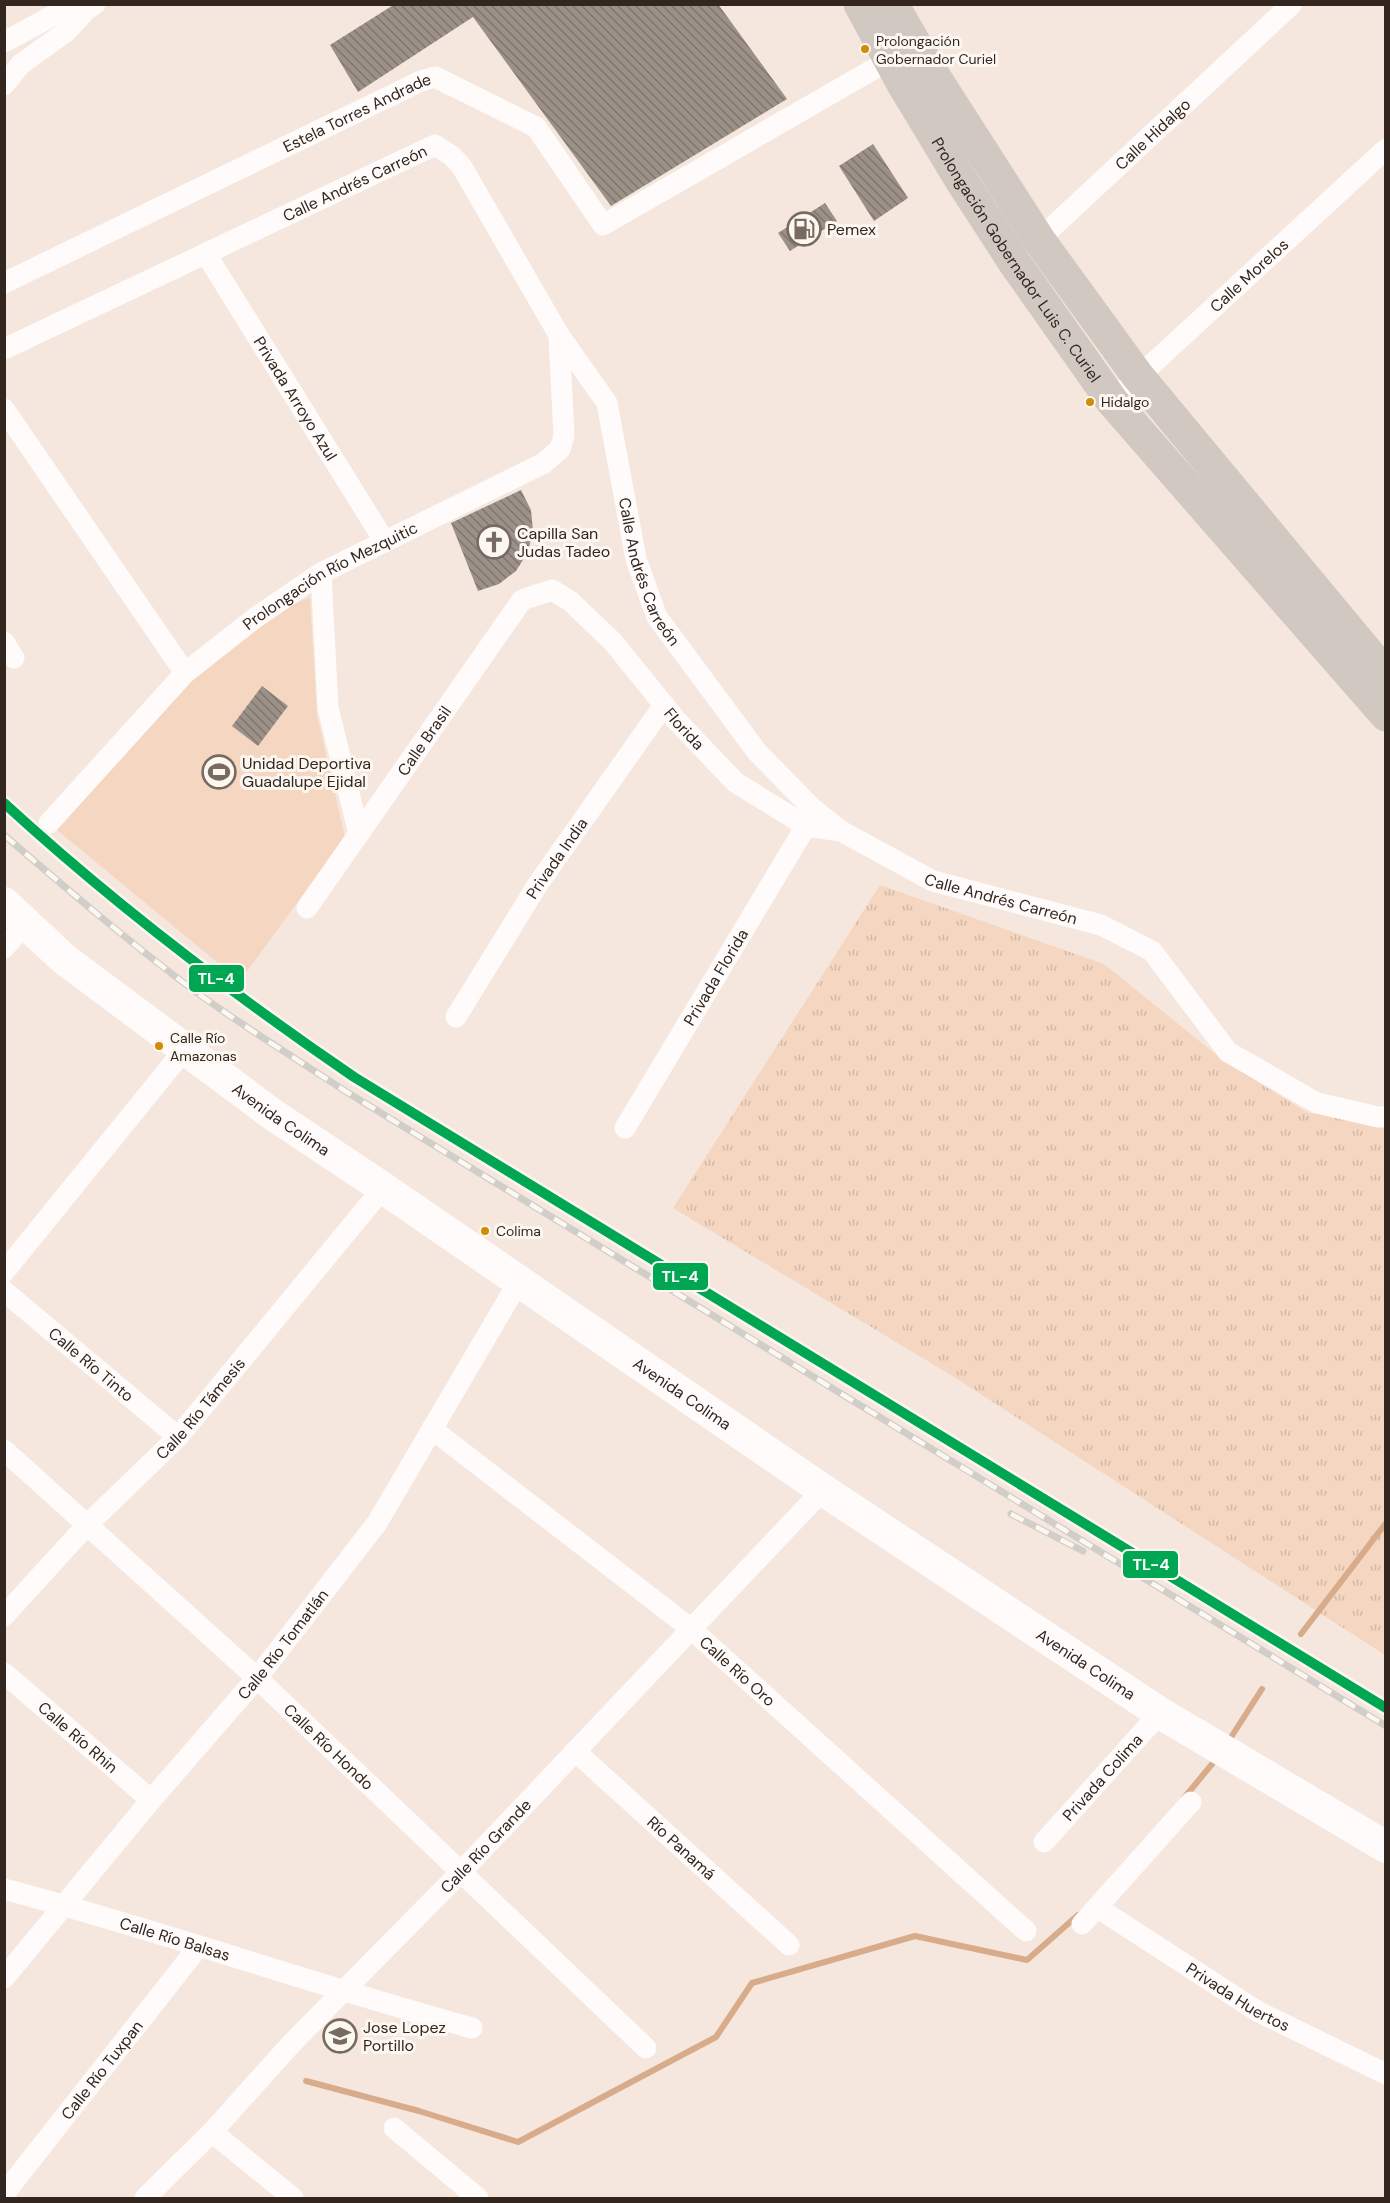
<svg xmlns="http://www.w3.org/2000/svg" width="1390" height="2203" viewBox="0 0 1390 2203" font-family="'DM Sans',sans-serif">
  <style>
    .grass { fill: url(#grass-tufts) }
    .garden { fill: #f4d6c1 }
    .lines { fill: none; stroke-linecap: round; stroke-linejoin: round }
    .stream { stroke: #d8ab8b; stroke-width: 6 }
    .building { fill: url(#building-back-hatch) }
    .street { stroke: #fefbfa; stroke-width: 21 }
    .secondary { stroke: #fefbfa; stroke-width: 32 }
    .primary { stroke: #d1c8c2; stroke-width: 33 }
    .rail-casing { stroke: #d1ceca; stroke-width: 7 }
    .rail { stroke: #fdf7f2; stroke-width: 4.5; stroke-dasharray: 14; stroke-linecap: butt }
    .rail-1-casing { stroke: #fdf7f2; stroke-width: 15 }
    .rail-1 { stroke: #00a651; stroke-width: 10 }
    .bus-dot { fill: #d08c06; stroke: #fdf7f2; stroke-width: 2 }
    .labels { text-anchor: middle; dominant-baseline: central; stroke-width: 6; stroke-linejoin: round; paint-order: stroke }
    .bus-label { font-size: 14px; fill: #32261e; stroke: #fdf7f2; text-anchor: start }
    .street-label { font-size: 16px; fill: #32261e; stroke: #fdf7f2 }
    .poi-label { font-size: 16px; fill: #32261e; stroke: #fdf7f2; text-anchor: start }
    .line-badge { stroke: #fdf7f2; stroke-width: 2 }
    .badge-label { font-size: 16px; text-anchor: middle; font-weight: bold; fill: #fff }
  </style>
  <defs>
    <pattern id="grass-tufts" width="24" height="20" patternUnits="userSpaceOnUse" patternTransform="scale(1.5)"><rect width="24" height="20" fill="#f4d6c1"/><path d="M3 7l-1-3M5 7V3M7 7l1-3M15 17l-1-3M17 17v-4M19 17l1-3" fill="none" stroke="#d2b8a5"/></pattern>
    <pattern id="building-back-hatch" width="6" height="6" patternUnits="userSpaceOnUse" patternTransform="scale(1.5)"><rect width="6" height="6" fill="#9c9188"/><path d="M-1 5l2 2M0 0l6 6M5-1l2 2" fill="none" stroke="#80766f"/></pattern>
  </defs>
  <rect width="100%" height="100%" fill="#f5e7dd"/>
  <polygon class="grass" points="880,885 1104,964 1224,1061 1308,1113 1385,1121 1385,1655 951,1375 673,1208"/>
  <polygon class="garden" points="310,597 317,715 345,837 240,981 57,830 187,682 265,617"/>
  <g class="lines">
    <g class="stream">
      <polyline points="1301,1634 1386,1523"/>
      <polyline points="1228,1742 1262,1689"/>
      <polyline points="1184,1798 1217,1758"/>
      <polyline points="306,2081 419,2111 518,2142 716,2037 752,1983 915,1936 1027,1960 1078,1915"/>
    </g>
  </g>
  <g class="building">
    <polygon points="395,4 718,4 787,99 611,206 473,17 358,92 330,45"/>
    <polygon points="873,144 908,198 874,221 839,166"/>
    <polygon points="825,203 837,221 790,251 778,233"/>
    <polygon points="521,490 531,510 533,531 528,552 516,571 499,584 478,591 451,523"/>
    <polygon points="262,686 288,706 258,746 232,726"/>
  </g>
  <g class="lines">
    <g class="street">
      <polyline points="4,42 56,14 86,10"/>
      <polyline points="4,85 21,64 67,31 86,10 95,4"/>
      <path id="s1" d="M1031,247l261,-243"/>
      <path id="s2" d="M206,254l179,288"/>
      <path id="s3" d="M4,283l417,-202 14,-4 101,50 67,98 297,-171"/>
      <path id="s4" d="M4,349l431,-204 17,11 10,11 97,168 48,68 29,156 21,58 100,135 55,56 29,23 92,50 168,44 51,26 76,101 89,51 61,14h8"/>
      <path id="s5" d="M1112,401l274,-252"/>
      <polyline points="4,409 185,673"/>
      <polyline points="321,573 328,708 359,834"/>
      <polyline points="4,642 14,658"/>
      <path id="s6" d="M49,823l136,-150 70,-55 66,-45 223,-110 16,-14 4,-13 -5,-100"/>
      <path id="s7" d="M307,908l215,-308 30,-10 18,11 43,41 64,79 58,61 71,44 35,5"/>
      <polyline points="4,948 26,923"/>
      <path id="s8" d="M456,1017l82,-133 126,-179"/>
      <path id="s9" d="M625,1128l181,-302"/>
      <polyline points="4,1272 185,1049"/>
      <path id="s10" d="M4,1291l174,146"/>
      <path id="s11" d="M432,1429l258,199 336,303"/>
      <path id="s12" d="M4,1450l253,228 389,370"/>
      <path id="s13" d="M4,1616l83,-91 91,-88 205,-249"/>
      <path id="s14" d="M4,1673l147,127"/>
      <path id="s15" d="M575,1751l214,194"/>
      <path id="s16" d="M1044,1842l116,-129"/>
      <path id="s17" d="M4,1889c158,42 311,96 468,139"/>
      <path id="s18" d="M1098,1908l159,103 129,63"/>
      <polyline points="1082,1924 1191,1802"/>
      <path id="s19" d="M4,1978l147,-178 106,-122 120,-155 142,-242"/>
      <polyline points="394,2128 478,2198"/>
      <polyline points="212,2132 293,2198"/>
      <path id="s20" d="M4,2194l195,-248"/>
      <path id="s21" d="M145,2198l67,-66 80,-89 169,-171 362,-382"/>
    </g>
    <path class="secondary" id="s22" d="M4,903l60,56 208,155 111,74 440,302 337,223 226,134"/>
    <g class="primary">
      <path id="s23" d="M860,4l43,80 58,96 53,82 98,139 274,314"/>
      <polyline points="892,4 930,70 1039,240 1137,375 1386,675"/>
    </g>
    <defs>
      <g id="rail">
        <path d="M4,835c63,54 126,108 192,157 48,35 99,66 149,99l1041,635"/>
        <polyline points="1011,1514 1083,1551"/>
      </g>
    </defs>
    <use href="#rail" class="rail-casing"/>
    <use href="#rail" class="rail"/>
    <defs>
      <path id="rail-1" d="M4,803c110,101 227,190 350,274l1032,631"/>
    </defs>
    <use href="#rail-1" class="rail-1-casing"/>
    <use href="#rail-1" class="rail-1"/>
  </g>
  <defs>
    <symbol id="fuel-ring" viewBox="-11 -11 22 22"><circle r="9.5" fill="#fdf7f2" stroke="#766a61" stroke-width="1.5"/><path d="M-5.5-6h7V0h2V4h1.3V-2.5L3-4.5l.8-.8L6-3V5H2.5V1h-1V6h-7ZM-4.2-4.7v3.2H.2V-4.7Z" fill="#766a61"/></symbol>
    <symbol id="church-ring" viewBox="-11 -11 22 22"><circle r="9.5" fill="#fdf7f2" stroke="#766a61" stroke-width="1.5"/><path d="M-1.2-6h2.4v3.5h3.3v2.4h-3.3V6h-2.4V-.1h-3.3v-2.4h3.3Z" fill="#766a61"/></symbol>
    <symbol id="stadium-ring" viewBox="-11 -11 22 22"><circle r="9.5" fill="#fdf7f2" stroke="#766a61" stroke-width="1.5"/><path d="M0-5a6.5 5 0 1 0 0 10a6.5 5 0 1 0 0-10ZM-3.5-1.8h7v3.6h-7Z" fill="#766a61"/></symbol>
    <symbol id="school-ring" viewBox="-11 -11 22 22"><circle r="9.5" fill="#fdf7f2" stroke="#766a61" stroke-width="1.5"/><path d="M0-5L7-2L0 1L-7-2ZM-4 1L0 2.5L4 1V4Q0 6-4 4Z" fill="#766a61"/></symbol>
  </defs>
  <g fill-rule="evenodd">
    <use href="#fuel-ring" x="785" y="210" width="38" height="38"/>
    <use href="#church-ring" x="475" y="523" width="38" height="38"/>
    <use href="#stadium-ring" x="200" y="753" width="38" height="38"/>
    <use href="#school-ring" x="321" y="2017" width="38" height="38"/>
  </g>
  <g class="bus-dot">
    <circle cx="865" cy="49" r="5"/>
    <circle cx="1090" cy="402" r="5"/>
    <circle cx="159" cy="1046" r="5"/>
    <circle cx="485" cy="1231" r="5"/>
  </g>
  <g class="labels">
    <g class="bus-label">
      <text x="876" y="41">Prolongación<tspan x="876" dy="18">Gobernador Curiel</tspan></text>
      <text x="1101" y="402">Hidalgo</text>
      <text x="170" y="1038">Calle Río<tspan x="170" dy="18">Amazonas</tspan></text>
      <text x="496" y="1231">Colima</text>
    </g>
    <g class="street-label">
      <text stroke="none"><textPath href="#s3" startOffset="392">Estela Torres Andrade</textPath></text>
      <text stroke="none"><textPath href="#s1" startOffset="166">Calle Hidalgo</textPath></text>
      <text stroke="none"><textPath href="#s4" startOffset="388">Calle Andrés Carreón</textPath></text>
      <text stroke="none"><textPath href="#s23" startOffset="300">Prolongación Gobernador Luis C. Curiel</textPath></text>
      <text stroke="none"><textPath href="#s5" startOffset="186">Calle Morelos</textPath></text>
      <text stroke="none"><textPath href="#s2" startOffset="170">Privada Arroyo Azul</textPath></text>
      <text stroke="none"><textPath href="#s4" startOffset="964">Calle Andrés Carreón</textPath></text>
      <text stroke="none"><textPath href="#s6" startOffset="378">Prolongación Río Mezquitic</textPath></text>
      <text stroke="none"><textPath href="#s7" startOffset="600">Florida</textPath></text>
      <text stroke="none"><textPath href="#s7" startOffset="204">Calle Brasil</textPath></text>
      <text stroke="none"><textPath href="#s8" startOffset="188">Privada India</textPath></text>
      <text stroke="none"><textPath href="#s4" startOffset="1468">Calle Andrés Carreón</textPath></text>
      <text stroke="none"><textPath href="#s9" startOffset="176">Privada Florida</textPath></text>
      <text stroke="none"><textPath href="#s22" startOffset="352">Avenida Colima</textPath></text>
      <text stroke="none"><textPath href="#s10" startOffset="114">Calle Río Tinto</textPath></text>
      <text stroke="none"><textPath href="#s22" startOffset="838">Avenida Colima</textPath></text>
      <text stroke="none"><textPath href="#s13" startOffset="286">Calle Río Támesis</textPath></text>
      <text stroke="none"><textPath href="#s19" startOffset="435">Calle Río Tomatlán</textPath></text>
      <text stroke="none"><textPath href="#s22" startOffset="1324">Avenida Colima</textPath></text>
      <text stroke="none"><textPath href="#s11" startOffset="390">Calle Río Oro</textPath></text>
      <text stroke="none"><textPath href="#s14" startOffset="98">Calle Río Rhin</textPath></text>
      <text stroke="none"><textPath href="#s12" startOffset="440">Calle Río Hondo</textPath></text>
      <text stroke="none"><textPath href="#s16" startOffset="87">Privada Colima</textPath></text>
      <text stroke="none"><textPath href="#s21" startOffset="490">Calle Río Grande</textPath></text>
      <text stroke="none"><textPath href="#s15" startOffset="144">Río Panamá</textPath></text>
      <text stroke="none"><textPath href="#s17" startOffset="178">Calle Río Balsas</textPath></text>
      <text stroke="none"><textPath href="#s18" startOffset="166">Privada Huertos</textPath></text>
      <text stroke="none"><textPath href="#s20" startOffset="158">Calle Río Tuxpan</textPath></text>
    </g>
    <g class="poi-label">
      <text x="827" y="229">Pemex</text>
      <text x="517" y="533">Capilla San<tspan x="517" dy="18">Judas Tadeo</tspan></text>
      <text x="242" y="763">Unidad Deportiva<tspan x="242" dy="18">Guadalupe Ejidal</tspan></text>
      <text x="363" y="2027">Jose Lopez<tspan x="363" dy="18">Portillo</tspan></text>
    </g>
  </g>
  <g class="line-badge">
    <rect x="188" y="964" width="57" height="29" rx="6" fill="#00a651"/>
    <rect x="652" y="1262" width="57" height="29" rx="6" fill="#00a651"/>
    <rect x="1122" y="1550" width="57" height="29" rx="6" fill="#00a651"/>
  </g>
  <g class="badge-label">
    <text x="216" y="984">TL-4</text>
    <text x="680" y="1282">TL-4</text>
    <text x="1151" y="1570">TL-4</text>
  </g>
  <rect width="1390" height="2203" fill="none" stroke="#32261e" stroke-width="12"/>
</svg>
